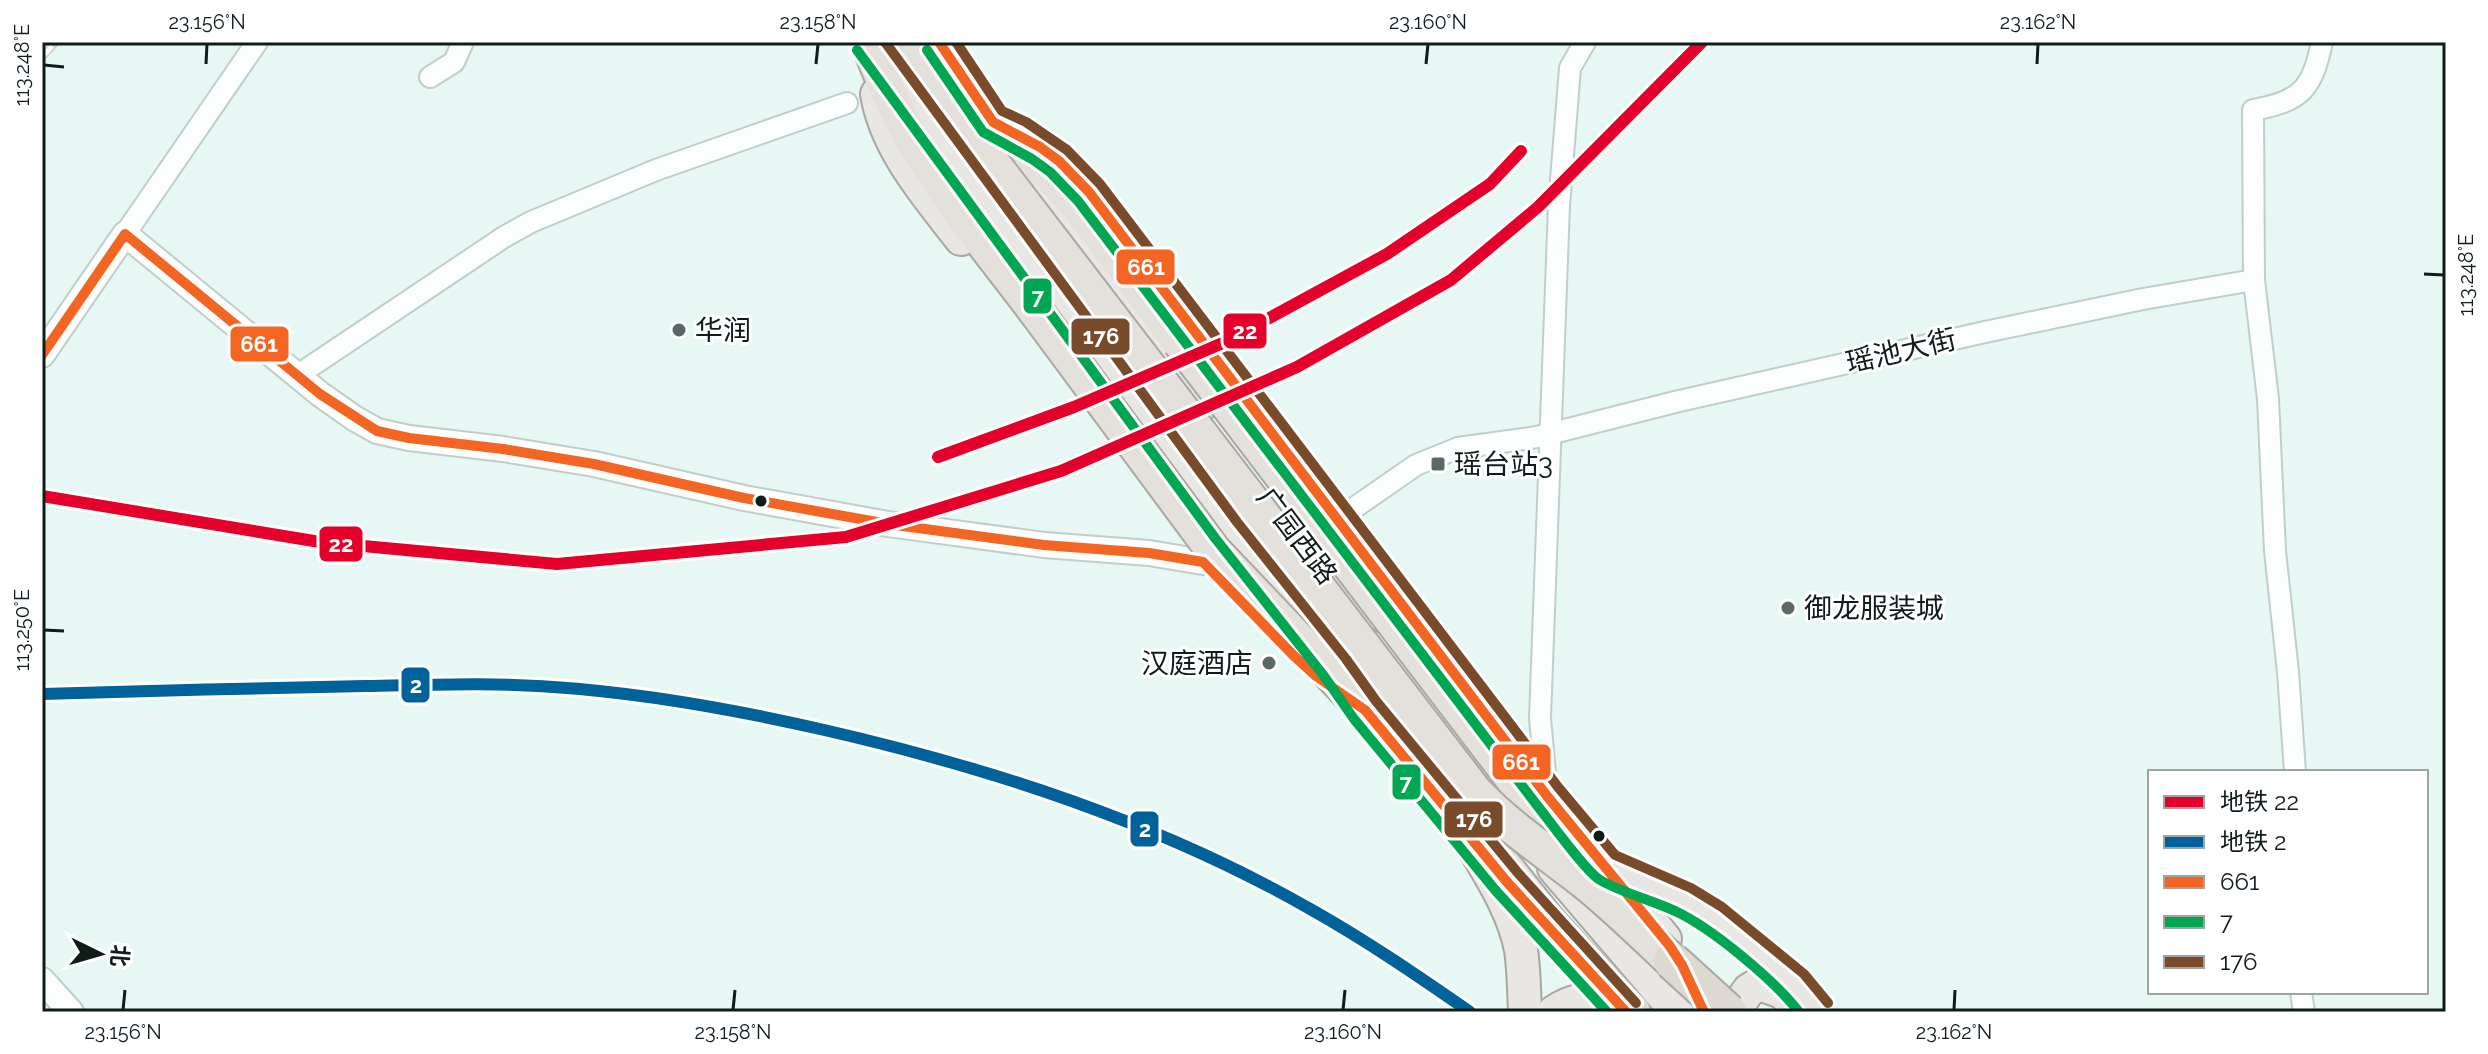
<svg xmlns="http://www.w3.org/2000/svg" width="2488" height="1054" viewBox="0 0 2488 1054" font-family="Raleway,'Noto Sans SC',sans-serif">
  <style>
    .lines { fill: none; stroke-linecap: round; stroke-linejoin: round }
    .minor-casing { stroke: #c0cecb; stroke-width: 24 }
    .tertiary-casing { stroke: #c0cecb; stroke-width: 28 }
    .primary-casing { stroke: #a8a7a0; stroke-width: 36 }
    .trunk-casing { stroke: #a8a7a0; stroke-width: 38 }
    .motorway-casing { stroke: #a8a7a0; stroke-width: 40 }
    .minor { stroke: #fbfefd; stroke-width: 20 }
    .tertiary { stroke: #fbfefd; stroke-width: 24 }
    .primary { stroke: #e9e7e4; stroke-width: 32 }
    .trunk { stroke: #e4e0db; stroke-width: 34 }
    .motorway { stroke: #ded8d2; stroke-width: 36 }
    .rail-casing { stroke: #cbcfcf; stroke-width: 8 }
    .rail { stroke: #fff; stroke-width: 5; stroke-dasharray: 15; stroke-linecap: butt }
    .trunk-bridge-casing { stroke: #a8a7a0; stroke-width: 38; stroke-linecap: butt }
    .motorway-bridge-casing { stroke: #a8a7a0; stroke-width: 40; stroke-linecap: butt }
    .trunk-bridge { stroke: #e4e0db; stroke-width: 34 }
    .motorway-bridge { stroke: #ded8d2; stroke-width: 36 }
    .bus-1-casing { stroke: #fff; stroke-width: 16 }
    .bus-2-casing { stroke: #fff; stroke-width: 16 }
    .bus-3-casing { stroke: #fff; stroke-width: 16 }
    .bus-1 { stroke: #f26522; stroke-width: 10 }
    .bus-2 { stroke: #00a651; stroke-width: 10 }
    .bus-3 { stroke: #7a4b2a; stroke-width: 10 }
    .metro-1-casing { stroke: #fff; stroke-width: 18 }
    .metro-2-casing { stroke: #fff; stroke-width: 18 }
    .metro-1 { stroke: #e4002b; stroke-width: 12 }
    .metro-2 { stroke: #00629b; stroke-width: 12 }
    .ticks { fill: none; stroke: #101c1a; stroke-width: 3 }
    .poi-dot { fill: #5b6966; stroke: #fff; stroke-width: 3 }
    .bus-dot { fill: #101c1a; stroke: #fff; stroke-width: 3 }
    .labels { text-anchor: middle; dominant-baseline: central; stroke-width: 6; stroke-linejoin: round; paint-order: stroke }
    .poi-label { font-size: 28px; fill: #101c1a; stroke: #fff; text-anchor: start }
    .street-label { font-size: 28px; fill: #101c1a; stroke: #fff }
    .line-badge { stroke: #fff; stroke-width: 3 }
    .badge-label { font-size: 22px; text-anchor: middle; font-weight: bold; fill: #fff }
    .neatline { fill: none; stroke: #101c1a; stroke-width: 3 }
    .ticks-label { font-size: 20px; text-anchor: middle; fill: #101c1a }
  </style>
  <rect width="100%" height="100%" fill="#e6f7f4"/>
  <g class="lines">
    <defs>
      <g id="minor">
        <polyline points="430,77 454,62 463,42"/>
        <polyline points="125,234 257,42"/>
        <polyline points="2254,280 2268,399 2275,551 2288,672 2295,772"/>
        <polyline points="298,375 504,237 531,222 656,170 847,103"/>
        <path d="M1302,544l114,-79 42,-17 79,-11 138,-35 310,-70 158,-33 111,-19 -1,-170c49,-9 59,-21 69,-68"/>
        <polyline points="1547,796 1540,718 1559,205 1570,68 1585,42"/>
        <polyline points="2301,992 2304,1012"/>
      </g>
      <g id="tertiary">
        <polyline points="42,355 125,234 320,394 354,418 377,431 409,438 503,449 594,464 744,498 888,524 1044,545 1149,553 1203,562"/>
        <polyline points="42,980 71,1012"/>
      </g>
      <g id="primary">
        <polyline points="939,42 1050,206 1200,406"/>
        <polyline points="884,64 1226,530 1292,614"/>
        <path d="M877,94c9,55 51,102 84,145"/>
        <polyline points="1044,150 1074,175 1089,192 1470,695"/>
        <polyline points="1334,586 1391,620"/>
        <path d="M1464,831c21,37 49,76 57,119 3,20 3,41 4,62"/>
        <polyline points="1593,851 1665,939"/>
        <polyline points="1554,868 1677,1012"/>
        <path d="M1609,868c25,10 52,19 75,32 47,25 103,68 133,112"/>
        <path d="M1554,1012c19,-13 36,-14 59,-13"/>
        <polyline points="1733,1012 1749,990 1759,984 1782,992 1797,1007"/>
      </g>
      <g id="trunk">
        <path d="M870,47c15,38 31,76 53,110 34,54 74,103 112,153"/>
        <polyline points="993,122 1061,186 1083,212 1180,342"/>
        <polyline points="1513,779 1604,886"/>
        <polyline points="1456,805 1549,922 1611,991"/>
      </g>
      <polyline id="motorway" points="1611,991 1632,1012"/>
    </defs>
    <use href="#minor" class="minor-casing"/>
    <use href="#tertiary" class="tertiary-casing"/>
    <use href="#primary" class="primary-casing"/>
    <use href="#trunk" class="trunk-casing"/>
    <use href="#motorway" class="motorway-casing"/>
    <use href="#minor" class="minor"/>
    <use href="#tertiary" class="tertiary"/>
    <use href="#primary" class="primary"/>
    <use href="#trunk" class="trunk"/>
    <use href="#motorway" class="motorway"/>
    <defs>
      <polyline id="rail" points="42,57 56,42"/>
    </defs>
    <use href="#rail" class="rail-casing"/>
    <use href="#rail" class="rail"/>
    <defs>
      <g id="trunk-bridge">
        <path d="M912,42l55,88 508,662c33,35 72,60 110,90 30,24 58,52 87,79"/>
        <polyline points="1035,310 1213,550 1436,785"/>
        <polyline points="1180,342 1513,779"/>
        <polyline points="1424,763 1456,805"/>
      </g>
      <polyline id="motorway-bridge" points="1672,961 1728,1012"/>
    </defs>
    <use href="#trunk-bridge" class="trunk-bridge-casing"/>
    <use href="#motorway-bridge" class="motorway-bridge-casing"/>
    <use href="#trunk-bridge" class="trunk-bridge"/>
    <use href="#motorway-bridge" class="motorway-bridge"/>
    <defs>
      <g id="bus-1">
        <polyline points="939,42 993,122 1040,147 1059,161 1089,192 1547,796 1669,945 1682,965 1704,1012"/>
        <polyline points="42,355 125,234 320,394 377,431 409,438 503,449 594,464 744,498 888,524 1044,545 1149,553 1203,562 1293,655 1316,676 1365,710 1507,882 1626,1012"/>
      </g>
      <g id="bus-2">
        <polyline points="857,50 1215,538 1324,676 1354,719 1496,891 1607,1012"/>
        <path d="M927,50l56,82 49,27 18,13 28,29 458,603c13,16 50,68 64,76 23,13 51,20 75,31 37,17 99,69 124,101"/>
      </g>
      <g id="bus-3">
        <polyline points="885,42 1237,522 1346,659 1376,701 1518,873 1636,1003"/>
        <polyline points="956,42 1002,111 1026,122 1067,150 1100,184 1558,787 1615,855 1691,888 1722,907 1804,974 1828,1003"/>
      </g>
    </defs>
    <use href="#bus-1" class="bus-1-casing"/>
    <use href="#bus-2" class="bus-2-casing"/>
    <use href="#bus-3" class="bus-3-casing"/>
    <use href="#bus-1" class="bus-1"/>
    <use href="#bus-2" class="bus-2"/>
    <use href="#bus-3" class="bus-3"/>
    <defs>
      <g id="metro-1">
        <polyline points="938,457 1074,407 1225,342 1387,254 1490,184 1521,151"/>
        <polyline points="42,496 320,542 557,564 846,537 1061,471 1297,367 1451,280 1538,207 1702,42"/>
      </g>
      <path id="metro-2" d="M42,694c108,-3 215,-6 323,-8 63,-1 126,-4 188,1 90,6 179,22 267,42 171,39 340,94 492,181 55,31 106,66 158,102"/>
    </defs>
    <use href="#metro-1" class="metro-1-casing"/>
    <use href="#metro-2" class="metro-2-casing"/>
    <use href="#metro-1" class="metro-1"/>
    <use href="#metro-2" class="metro-2"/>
  </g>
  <path class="ticks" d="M206,64l1,-20M816,64l2,-20M1426,64l2,-20M2037,64l1,-20M44,65l20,2M2424,274l20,1M44,630l20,1M123,1010l2,-20M733,1010l2,-20M1343,1010l2,-20M1954,1010l1,-20"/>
  <g class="poi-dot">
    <circle cx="679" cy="330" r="8"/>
    <rect x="1430" y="456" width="16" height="16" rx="4"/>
    <circle cx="1788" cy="608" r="8"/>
    <circle cx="1269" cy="663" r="8"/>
  </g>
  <g class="bus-dot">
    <circle cx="761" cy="501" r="7"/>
    <circle cx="1599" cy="836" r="7"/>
  </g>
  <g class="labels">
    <g class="poi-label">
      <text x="695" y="330">华润</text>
      <text x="1454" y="464">瑶台站3</text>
      <text x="1804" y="608">御龙服装城</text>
      <text x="1253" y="663" text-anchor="end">汉庭酒店</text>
    </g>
    <g class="street-label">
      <text transform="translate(1901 351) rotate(-13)">瑶池大街</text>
      <text transform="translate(1297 536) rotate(53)">广园西路</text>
    </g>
  </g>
  <g class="line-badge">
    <rect x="1115" y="248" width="61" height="38" rx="8" fill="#f26522"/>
    <rect x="1022" y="277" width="31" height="38" rx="8" fill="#00a651"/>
    <rect x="1222" y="312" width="46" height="38" rx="8" fill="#e4002b"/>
    <rect x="1070" y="317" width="61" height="39" rx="8" fill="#7a4b2a"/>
    <rect x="229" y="325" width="61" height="38" rx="8" fill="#f26522"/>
    <rect x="318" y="525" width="46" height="38" rx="8" fill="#e4002b"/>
    <rect x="400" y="666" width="31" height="38" rx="8" fill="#00629b"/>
    <rect x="1491" y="743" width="61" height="38" rx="8" fill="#f26522"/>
    <rect x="1391" y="763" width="31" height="38" rx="8" fill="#00a651"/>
    <rect x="1443" y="800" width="61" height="39" rx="8" fill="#7a4b2a"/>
    <rect x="1129" y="810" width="31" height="38" rx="8" fill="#00629b"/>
  </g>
  <g class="badge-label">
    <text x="1146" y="275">661</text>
    <text x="1038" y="304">7</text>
    <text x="1245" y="339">22</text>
    <text x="1101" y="344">176</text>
    <text x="259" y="352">661</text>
    <text x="341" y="552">22</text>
    <text x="416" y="693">2</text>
    <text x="1521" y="770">661</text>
    <text x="1406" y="790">7</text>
    <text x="1474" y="827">176</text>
    <text x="1145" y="837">2</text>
  </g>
  <rect width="2488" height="1054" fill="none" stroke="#ffffff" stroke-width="88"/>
  <rect x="2148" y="770" width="280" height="224" fill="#ffffff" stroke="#9fa4a3" stroke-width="2"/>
  <rect x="2164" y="796" width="40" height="12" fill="#e4002b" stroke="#9fa4a3" stroke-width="2"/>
  <text x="2220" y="810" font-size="24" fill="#101c1a">地铁 22</text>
  <rect x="2164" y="836" width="40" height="12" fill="#00629b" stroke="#9fa4a3" stroke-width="2"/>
  <text x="2220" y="850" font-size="24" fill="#101c1a">地铁 2</text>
  <rect x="2164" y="876" width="40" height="12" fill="#f26522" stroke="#9fa4a3" stroke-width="2"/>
  <text x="2220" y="890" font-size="24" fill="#101c1a">661</text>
  <rect x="2164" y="916" width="40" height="12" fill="#00a651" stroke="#9fa4a3" stroke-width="2"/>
  <text x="2220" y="930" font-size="24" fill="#101c1a">7</text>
  <rect x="2164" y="956" width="40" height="12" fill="#7a4b2a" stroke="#9fa4a3" stroke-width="2"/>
  <text x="2220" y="970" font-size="24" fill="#101c1a">176</text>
  <g transform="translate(100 954) rotate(95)" stroke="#ffffff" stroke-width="6" paint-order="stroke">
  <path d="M0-6L14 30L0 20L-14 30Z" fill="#101c1a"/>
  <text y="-12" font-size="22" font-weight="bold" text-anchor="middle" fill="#101c1a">北</text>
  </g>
  <rect x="44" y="44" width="2400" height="966" class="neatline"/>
  <g class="ticks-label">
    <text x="207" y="29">23.156°N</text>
    <text x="818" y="29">23.158°N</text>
    <text x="1428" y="29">23.160°N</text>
    <text x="2038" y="29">23.162°N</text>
    <text transform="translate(22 65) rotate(-90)" y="7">113.248°E</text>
    <text transform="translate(2466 275) rotate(-90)" y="7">113.248°E</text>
    <text transform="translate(22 630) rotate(-90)" y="7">113.250°E</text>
    <text x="123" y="1039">23.156°N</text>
    <text x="733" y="1039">23.158°N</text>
    <text x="1343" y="1039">23.160°N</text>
    <text x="1954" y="1039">23.162°N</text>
  </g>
</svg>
